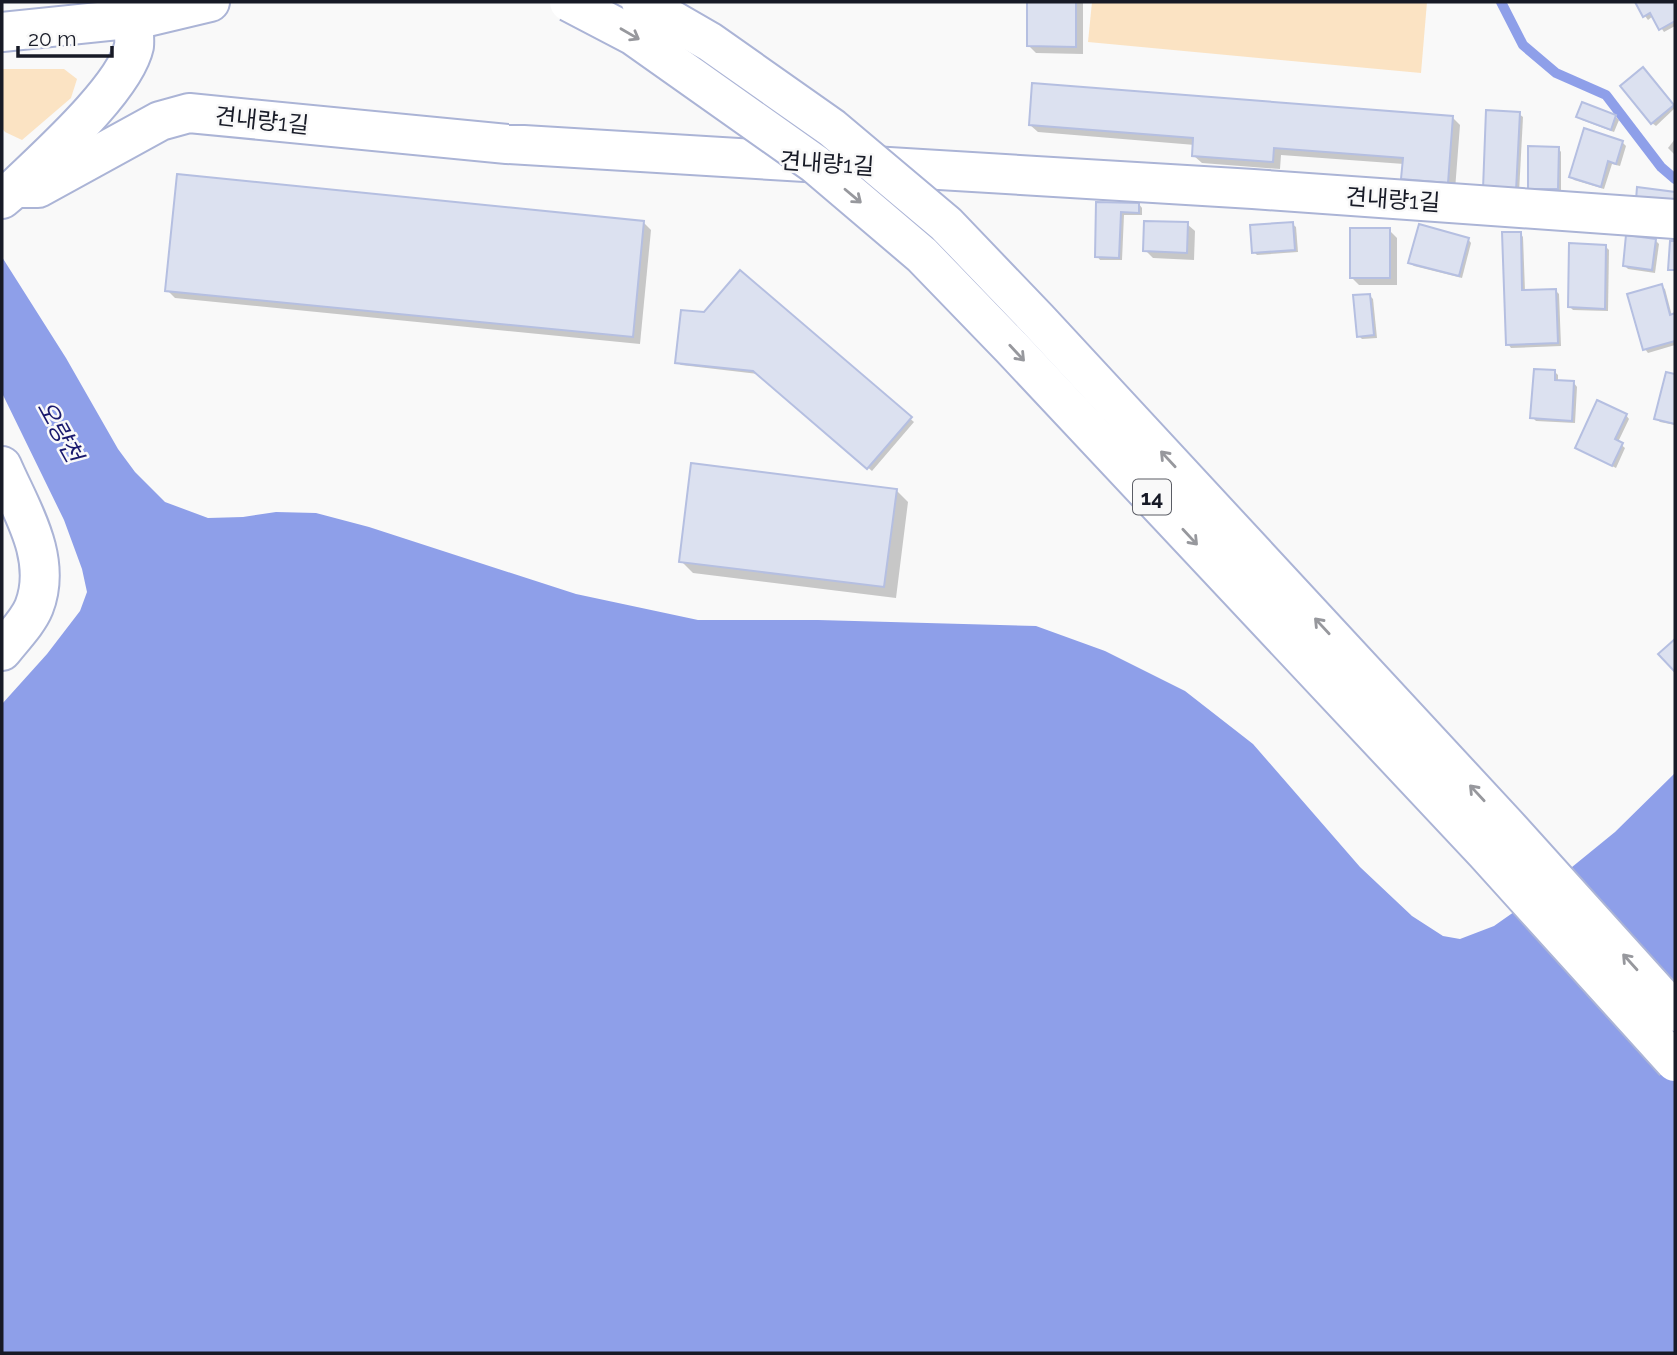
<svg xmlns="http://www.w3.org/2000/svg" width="1677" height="1355" viewBox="0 0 1677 1355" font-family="Raleway,'Noto Sans KR',sans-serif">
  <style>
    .green { fill: #fbe3c3 }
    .water { fill: #8e9fe9 }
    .shadow { fill: #0003 }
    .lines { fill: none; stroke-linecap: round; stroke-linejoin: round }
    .stream { stroke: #8e9fe9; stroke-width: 10 }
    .building { fill: #dce1f0; stroke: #b5bfe1; stroke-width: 2 }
    .minor-casing { stroke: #abb4d6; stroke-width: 42 }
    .major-casing { stroke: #abb4d6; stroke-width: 42 }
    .minor { stroke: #fff; stroke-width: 38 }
    .major { stroke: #fff; stroke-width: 38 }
    .highway-bridge-casing { stroke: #abb4d6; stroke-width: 42; stroke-linecap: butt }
    .highway-bridge { stroke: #fff; stroke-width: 38 }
    .oneway { stroke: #97989d }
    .labels { text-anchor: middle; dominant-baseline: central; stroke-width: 5; stroke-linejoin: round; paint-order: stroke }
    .shield { fill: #f9f9f9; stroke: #5b5d65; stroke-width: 2 }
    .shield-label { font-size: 21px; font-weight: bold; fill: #171a26 }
    .street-label { font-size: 23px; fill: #171a26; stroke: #f9f9f9 }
    .water-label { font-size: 24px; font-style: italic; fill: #19196d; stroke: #f9f9f9 }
  </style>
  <rect width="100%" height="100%" fill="#f9f9f9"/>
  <g class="green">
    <polygon points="1092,2 1427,2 1421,73 1088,42"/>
    <polygon points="2,69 64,69 77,79 71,98 22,140 5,132 2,128"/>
  </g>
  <polygon class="water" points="2,257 66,358 118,449 135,472 165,502 208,518 243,517 276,512 316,513 369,527 576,594 698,620 818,620 1036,626 1105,651 1185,691 1253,744 1360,867 1412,916 1443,936 1460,939 1494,926 1534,898 1615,832 1675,773 1675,1353 2,1353 2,704 47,654 80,611 87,592 82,569 64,520 2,393"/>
  <g class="shadow">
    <polygon points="1029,2 1083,2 1083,54 1036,53 1028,45"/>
    <polygon points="1637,2 1675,2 1675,26 1664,32 1653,16 1648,20 1645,16"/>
    <polygon points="1646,73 1675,108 1656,126 1652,123"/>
    <polygon points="1519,114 1523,117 1519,193 1488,192"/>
    <polygon points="1578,116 1615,116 1619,120 1614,132 1582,120"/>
    <polygon points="1452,117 1460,125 1455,190 1410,186 1402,179 1404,164 1281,155 1280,169 1202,163 1194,156 1195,145 1038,132 1030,125"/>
    <polygon points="1675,139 1675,155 1668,148"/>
    <polygon points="1622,142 1626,146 1620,166 1612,164 1604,189 1574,180 1571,176"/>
    <polygon points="1558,148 1561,152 1561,192 1533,192 1529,188"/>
    <polygon points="1098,203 1139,204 1142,208 1142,215 1124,215 1122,260 1100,260 1097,256"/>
    <polygon points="643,222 651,230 640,344 175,298 167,290"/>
    <polygon points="1187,224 1195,231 1194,260 1153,258 1145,250"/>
    <polygon points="1292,224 1296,227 1298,252 1257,255 1254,252"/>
    <polygon points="1389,230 1397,238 1397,285 1359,285 1351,277"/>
    <polygon points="1520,233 1523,237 1525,291 1555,290 1559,294 1561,346 1511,348 1508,344"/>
    <polygon points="1468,239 1471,243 1462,278 1414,266 1410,263"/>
    <polygon points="1655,240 1659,244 1655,273 1628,269 1624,265"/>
    <polygon points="1605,246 1609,250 1608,311 1573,310 1570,307"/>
    <polygon points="740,272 914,422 872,471 758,374 681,365 677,362 704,314"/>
    <polygon points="1661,286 1665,289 1672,316 1675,315 1675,345 1648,353 1645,349"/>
    <polygon points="1370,296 1373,299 1377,338 1362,339 1359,336"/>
    <polygon points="1555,372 1558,375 1558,382 1574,383 1577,387 1575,423 1536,421 1532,417"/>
    <polygon points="1667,374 1675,376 1675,425 1660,422 1656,418"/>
    <polygon points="1626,415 1629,419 1618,442 1625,448 1616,468 1577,448"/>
    <polygon points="896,490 908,502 896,598 693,573 681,561"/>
  </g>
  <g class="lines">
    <polyline class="stream" points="1501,2 1523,45 1556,73 1606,95 1661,167 1675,179"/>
  </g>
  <g class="building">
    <polygon points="1027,2 1076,2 1076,47 1027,46"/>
    <polygon points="1635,2 1675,2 1675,21 1659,30 1650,13 1643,17"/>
    <polygon points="1643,67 1674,105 1651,124 1620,86"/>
    <polygon points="1032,83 1453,116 1448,183 1401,179 1403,158 1274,148 1273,162 1192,156 1193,138 1029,125"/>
    <polygon points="1582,102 1616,115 1611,130 1576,117"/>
    <polygon points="1486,110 1520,112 1516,191 1483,189"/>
    <polygon points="1584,128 1623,141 1616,164 1608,161 1601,187 1569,177"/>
    <polygon points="1528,146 1559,147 1558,189 1528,189"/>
    <polygon points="177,174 644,221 633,337 165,291"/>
    <polygon points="1637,187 1675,192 1675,205 1636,200"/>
    <polygon points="1096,202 1139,203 1139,213 1121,212 1119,258 1095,257"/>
    <polygon points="1144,221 1188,222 1187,253 1143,251"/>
    <polygon points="1293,222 1295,250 1252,253 1250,225"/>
    <polygon points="1419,224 1469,238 1459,276 1408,263"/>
    <rect x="1350" y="228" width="40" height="50"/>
    <polygon points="1502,232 1521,232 1522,290 1556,289 1558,343 1506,345"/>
    <polygon points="1626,235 1656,239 1652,270 1623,266"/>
    <polygon points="1670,241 1675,241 1675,270 1668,270"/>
    <polygon points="1569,243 1606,245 1605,309 1568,307"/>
    <polygon points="740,270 912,417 867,469 753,371 675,363 681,310 704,312"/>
    <polygon points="1662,284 1670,315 1675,313 1675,341 1643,350 1627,294"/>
    <polygon points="1370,294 1374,335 1357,337 1353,295"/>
    <polygon points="1534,369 1555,370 1555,380 1574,381 1572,421 1530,418"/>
    <polygon points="1666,372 1675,374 1675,424 1654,419"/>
    <polygon points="1597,400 1627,414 1615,439 1623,443 1612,466 1575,448"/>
    <polygon points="691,463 897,489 884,587 679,562"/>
    <polygon points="1675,639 1675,672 1658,654"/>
  </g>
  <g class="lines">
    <defs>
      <g id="minor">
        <path d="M15,188c32,-31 110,-100 119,-142 1,-9 -1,-19 -1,-28"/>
        <polyline points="2,199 15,188 38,188 160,121 189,113 507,144 1253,189 1675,219"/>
        <path d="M2,466c19,44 51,92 32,141 -6,15 -22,31 -32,44"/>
      </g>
      <polyline id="major" points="2,32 147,17 210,2"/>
    </defs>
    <use href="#minor" class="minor-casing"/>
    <use href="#major" class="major-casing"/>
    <use href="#minor" class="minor"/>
    <use href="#major" class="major"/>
    <defs>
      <g id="highway-bridge">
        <polyline points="569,2 634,36 815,164 922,255 1012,348 1485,852 1675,1062"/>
        <polyline points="641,2 710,42 832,128 946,224 1038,320 1506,825 1675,1012"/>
      </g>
    </defs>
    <use href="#highway-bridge" class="highway-bridge-casing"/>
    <use href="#highway-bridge" class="highway-bridge"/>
  </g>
  <defs><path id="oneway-shaft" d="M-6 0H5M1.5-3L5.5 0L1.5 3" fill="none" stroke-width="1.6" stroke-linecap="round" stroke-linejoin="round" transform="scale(1.75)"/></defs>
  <g class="oneway">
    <use href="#oneway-shaft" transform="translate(630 34) rotate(30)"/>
    <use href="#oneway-shaft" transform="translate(853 196) rotate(40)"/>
    <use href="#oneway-shaft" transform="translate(1017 353) rotate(47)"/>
    <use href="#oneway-shaft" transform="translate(1168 459) rotate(-133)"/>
    <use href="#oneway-shaft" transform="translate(1190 537) rotate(47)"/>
    <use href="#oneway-shaft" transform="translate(1322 626) rotate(-133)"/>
    <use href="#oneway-shaft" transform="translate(1477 793) rotate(-133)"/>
    <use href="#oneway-shaft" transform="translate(1630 962) rotate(-132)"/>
  </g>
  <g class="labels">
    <rect class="shield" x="1133" y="479.5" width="38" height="35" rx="5"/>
    <g class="shield-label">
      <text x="1152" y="497">14</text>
    </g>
    <g class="street-label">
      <text transform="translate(262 120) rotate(6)">견내량1길</text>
      <text transform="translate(827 163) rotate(4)">견내량1길</text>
      <text transform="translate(1393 199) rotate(4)">견내량1길</text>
    </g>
    <g class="water-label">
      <text transform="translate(60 431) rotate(61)">오량천</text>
    </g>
  </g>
  <rect width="1677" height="1355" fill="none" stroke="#171a26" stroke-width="7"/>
  <path d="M18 46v10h94v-10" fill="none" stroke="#171a26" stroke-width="3.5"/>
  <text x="28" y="46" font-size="21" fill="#171a26" stroke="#f9f9f9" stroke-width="5" paint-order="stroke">20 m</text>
</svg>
